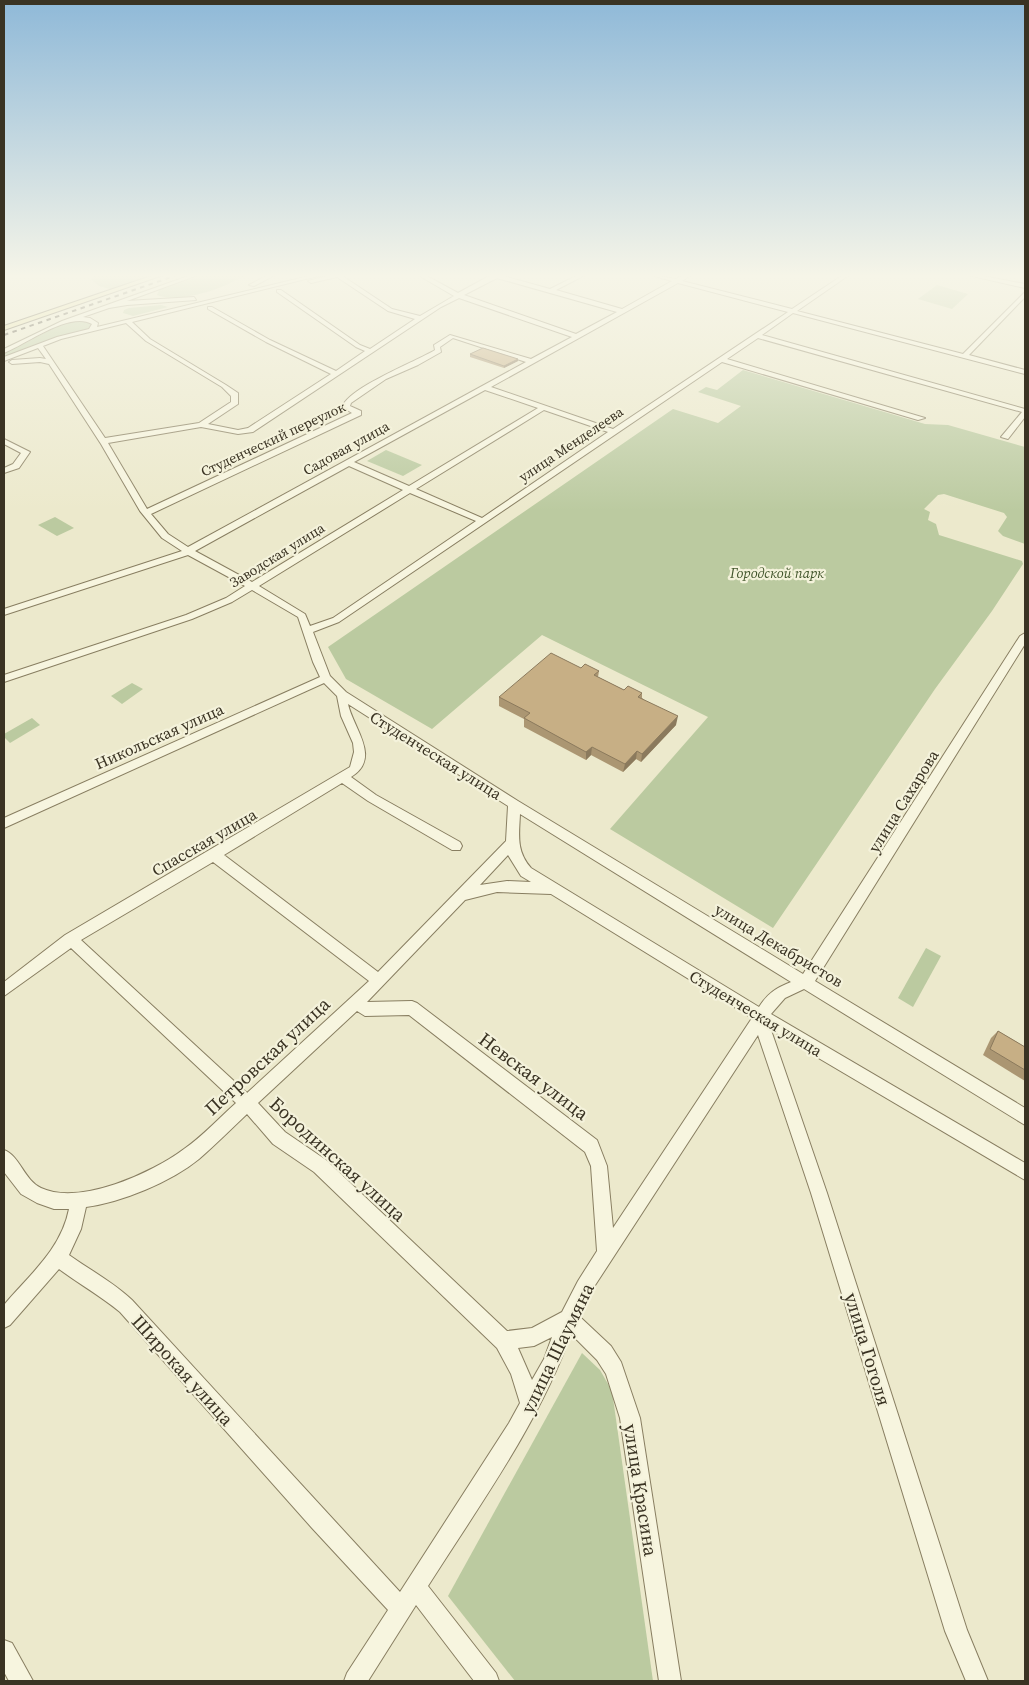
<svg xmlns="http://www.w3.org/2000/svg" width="1029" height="1685" viewBox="0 0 1029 1685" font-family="'Source Serif 4',serif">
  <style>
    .green { fill: #bbcaa0 }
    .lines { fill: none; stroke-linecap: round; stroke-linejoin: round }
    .minor-casing { stroke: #887e61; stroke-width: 2 }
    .major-casing { stroke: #564c34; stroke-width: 2 }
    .minor { fill: #f7f5df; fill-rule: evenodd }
    .major { fill: #ebe5a8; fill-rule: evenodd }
    .rail { stroke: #3a3323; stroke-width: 2; stroke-dasharray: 4.5 4.5; stroke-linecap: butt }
    .wall { fill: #ab9672 }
    .shaded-wall { fill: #8b7a5d }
    .building { fill: #c7af85; stroke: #8b7a5d }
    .labels { text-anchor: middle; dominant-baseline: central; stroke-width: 4.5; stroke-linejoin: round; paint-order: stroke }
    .far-street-label { font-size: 14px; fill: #3a3323; stroke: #f4f2db }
    .far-park-label { font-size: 14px; font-style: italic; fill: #41552b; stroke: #f4f2db }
    .street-label { font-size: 16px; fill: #3a3323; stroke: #f4f2db }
    .near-street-label { font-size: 19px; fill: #3a3323; stroke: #f4f2db }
  </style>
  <rect width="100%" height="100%" fill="#ece9cc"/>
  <g class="green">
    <polygon points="97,275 154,275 110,289 99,286 91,279 92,277"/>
    <path d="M203,275h45c-4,4 -9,3 -14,6 -17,10 -58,22 -77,14l2,-5z"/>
    <polygon points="937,285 968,294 952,309 918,299"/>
    <polygon points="161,305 168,307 133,316 123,313 124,310 129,308"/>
    <path d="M78,320l8,1 6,3 -2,4 -29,8 -57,22v-6c26,-8 47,-27 74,-32z"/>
    <polygon points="743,370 925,424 948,425 1025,447 1025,544 1003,536 998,531 1007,517 1004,513 944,494 938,495 924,509 930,512 928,520 936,524 939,535 1022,561 1023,564 992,611 935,689 773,928 610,829 708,717 542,635 432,729 346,679 328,647 673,409 718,423 741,406 698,392 706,387 717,390"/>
    <polygon points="386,450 422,465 403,476 367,461"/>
    <polygon points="55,517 74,528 57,536 38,525"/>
    <polygon points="132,683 143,689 122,704 111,696"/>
    <polygon points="32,718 40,725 10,743 4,737 4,734"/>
    <polygon points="926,948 941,956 913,1007 898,998"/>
    <polygon points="582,1353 600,1370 612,1391 653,1681 515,1681 448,1596"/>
  </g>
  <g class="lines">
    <defs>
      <g id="minor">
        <path d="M191,275h7l-71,26 67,-4 2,3 -69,5 -18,3 -26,9 7,1 8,5 -1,4 216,-52h9l-190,47 18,17 76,46 12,8v11l-30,20 30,6 10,-2 83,-54 -65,-32 -58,-33v-2h4l58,33 66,31 29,-20 -9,-4 -79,-55v-2h4l79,55 10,4 45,-30 -27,-8 -51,-34 -26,6 -3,-2 23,-6h10l51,34 28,7 34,-20 -36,-21h7l33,18 33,-18h9l50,14 28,-14h7l-29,15 66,19 50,-28 -21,-6 25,4 8,-4h7l-9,6 110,28 51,-34h6l-52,36 166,43 62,-62v5l-56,58 56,15v4l-232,-61 -31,22 263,74v8l-17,22 -7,-2 21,-25 -264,-74 -31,21 198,59 -7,2 -196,-58 -383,260 -26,10 17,44 16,16 172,109 285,173 217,-338 5,-3v11l-210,337 210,127v17l-221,-136 -19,9 -14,16 254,149v17l-254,-150 56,163 140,437 21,51h-22l-21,-50 -134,-438 -53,-158 -168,258 -11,23 32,30 10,16 19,56 41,263h-22l-39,-263 -14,-44 -9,-14 -26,-26c-33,91 -91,170 -143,252l68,87 3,8h-25l-58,-76 -48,76h-24l3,-8 41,-63 -76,-82 -192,-216c-19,-16 -41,-28 -61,-43l-49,56 -6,3v-23c25,-30 57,-55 65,-96h-15l-17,-6 -16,-9 -17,-22v-22c16,6 20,30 37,38 39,18 111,-15 143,-39 19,-13 35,-31 52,-46l-165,-155 -67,48v-14l61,-47 285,-168 4,-15 -1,-9 -12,-27 -4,-20 -13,-13 -320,145v-10l316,-141 -7,-15 -15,-45 -46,-27 -20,12 -40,17 -188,63v-7l182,-60 40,-17 19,-12 -57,-31 -184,60v-6l178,-58 -20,-13 -22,-27 -39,-67 -52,-80 -9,-2 -28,2 -3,-2 3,-2 28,-2 6,1 -8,-11 -34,13v-4l53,-20 32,-8 3,-5c-22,-13 -64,19 -86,28l-2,1v-4l58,-28zM497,278l120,34 -41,22 -112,-39zM678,283l110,29 -175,117 -122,-42zM459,298l113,39 -41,22 -81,-24 -16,10 1,5c-20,12 -85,37 -93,57l10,6 -205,96 -39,-66 93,-16 37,7 15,-2 188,-125zM126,323l20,18 76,46 9,9v6l-32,21 -94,15 -62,-92 18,-7zM453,338l73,24 -338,185 -20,-13 -17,-20 210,-99v-4l-11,-5 1,-3 35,-24 32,-14 23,-13 -1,-5zM485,390l53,18 -129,78 -55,-24zM544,410l64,22 -126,86 -66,-29zM349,466l54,24 -151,92 -57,-31zM410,493l66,28 -143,97 -23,8 -5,-12 -46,-28zM348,704l160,102 -2,35 -128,131 -154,-117 118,-72 26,18 84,49h8l2,-4 -2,-4 -84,-47 -25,-18c31,-19 2,-49 -3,-73zM520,814l271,168c-15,6 -23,11 -32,25l-228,-139c-15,-17 -12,-33 -11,-54zM508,855l13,21 10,6 -24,-1 -27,4zM213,862l156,119 -122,112 -166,-153zM497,892l54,2 201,124 -139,210 -6,-62 -10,-26 -180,-137 -5,-2 -45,1 98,-102zM357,1011l8,5 44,-1 176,137 6,14 6,85 -19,30 -16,31 -30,16 -25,3 -181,-171 -41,-28 -27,-29zM247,1114l26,30 41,28 183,176 14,26 9,29 -11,20 -109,169 -268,-292c-19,-18 -42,-30 -63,-45l12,-26 5,-22c36,-5 85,-25 113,-48 16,-14 32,-30 48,-45zM552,1337l-8,22 -12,21 -14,-32 16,-2z"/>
        <polygon points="268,275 275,275 254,286 249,285"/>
        <polygon points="968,275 978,275 1025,284 1025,288"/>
        <polygon points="4,439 30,452 19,468 4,473 4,468 13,464 21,453 4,444"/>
        <polygon points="4,1640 12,1643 33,1681 9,1681 4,1672"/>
      </g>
      <polygon id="major" points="154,275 163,275 4,330 4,326"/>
    </defs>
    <use href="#minor" class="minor-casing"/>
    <use href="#major" class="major-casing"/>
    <use href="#minor" class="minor"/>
    <use href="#major" class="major"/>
    <polyline class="rail" points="4,335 177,275"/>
  </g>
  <g class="wall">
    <polygon points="470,354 518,359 518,361 504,368 470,357"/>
    <polygon points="599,671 598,677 624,690 642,693 642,698 676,725 641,762 636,759 623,772 591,755 586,760 524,727 524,719 499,706 499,697"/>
    <polygon points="998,1031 1025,1047 1025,1081 983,1055 991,1038"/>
  </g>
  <g class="shaded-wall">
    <polygon points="518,359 518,361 504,368 504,366"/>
    <polygon points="678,716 676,725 641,762 642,754"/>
    <polygon points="592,747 591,755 586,760 586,752"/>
    <polygon points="637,751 636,759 623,772 625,764"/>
  </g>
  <g class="building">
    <polygon points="483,348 518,359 504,366 470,354"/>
    <polygon points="551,653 581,668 585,664 599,671 594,675 624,690 628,686 642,693 638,697 678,716 642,754 637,751 625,764 592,747 586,752 524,718 530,713 499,697"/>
    <polygon points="998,1031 1025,1047 1025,1070 990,1049"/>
  </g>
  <linearGradient id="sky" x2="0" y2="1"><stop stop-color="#8fb9d8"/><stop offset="0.54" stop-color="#f6f5e8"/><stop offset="1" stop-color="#f6f5e8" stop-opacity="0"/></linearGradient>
  <rect width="1029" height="511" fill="url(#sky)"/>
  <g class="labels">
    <g class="far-street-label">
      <text transform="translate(273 439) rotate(-25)">Студенческий переулок</text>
      <text transform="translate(571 444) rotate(-34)">улица Менделеева</text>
      <text transform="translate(346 448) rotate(-29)">Садовая улица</text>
      <text transform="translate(277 555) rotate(-32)">Заводская улица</text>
    </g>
    <g class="far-park-label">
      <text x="777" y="573">Городской парк</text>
    </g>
    <g class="street-label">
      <text transform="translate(159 736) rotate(-24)">Никольская улица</text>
      <text transform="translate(436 755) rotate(32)">Студенческая улица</text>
      <text transform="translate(903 801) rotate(-58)">улица Сахарова</text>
      <text transform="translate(204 842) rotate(-30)">Спасская улица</text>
      <text transform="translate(779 945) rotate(31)">улица Декабристов</text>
      <text transform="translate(756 1013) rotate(31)">Студенческая улица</text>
    </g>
    <g class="near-street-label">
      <text transform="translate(267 1056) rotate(-43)">Петровская улица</text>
      <text transform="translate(534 1076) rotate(37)">Невская улица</text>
      <text transform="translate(338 1159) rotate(42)">Бородинская улица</text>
      <text transform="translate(557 1348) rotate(-64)">улица Шаумяна</text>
      <text transform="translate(868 1349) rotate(73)">улица Гоголя</text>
      <text transform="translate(183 1370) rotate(48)">Широкая улица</text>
      <text transform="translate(641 1490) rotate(81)">улица Красина</text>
    </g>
  </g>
  <rect width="1029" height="1685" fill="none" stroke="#3a3323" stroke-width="10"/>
</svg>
